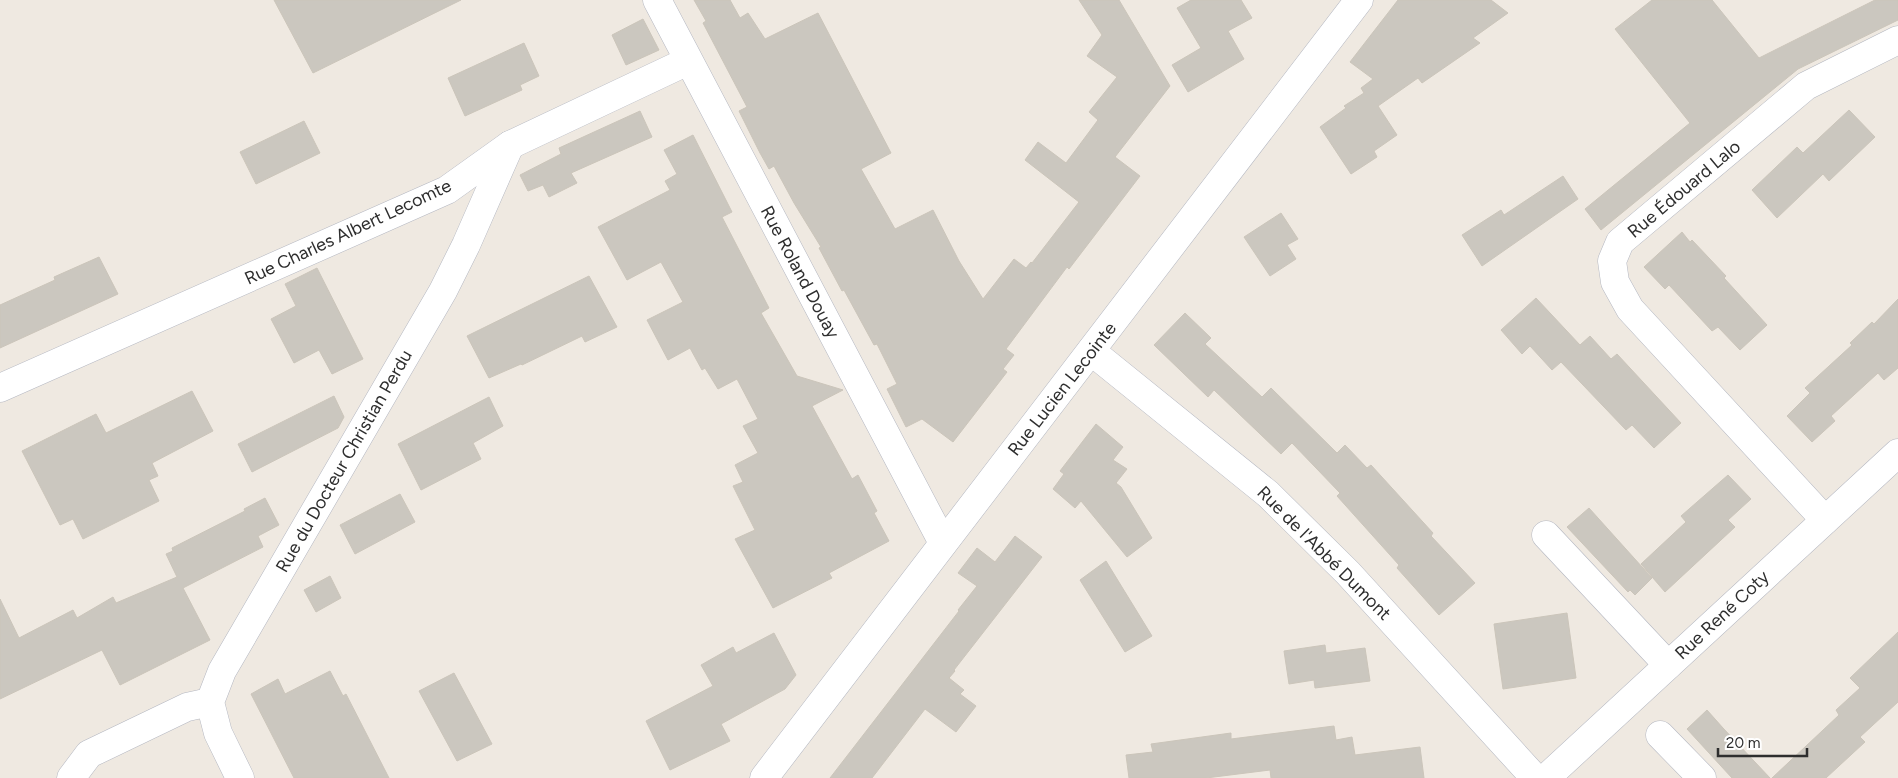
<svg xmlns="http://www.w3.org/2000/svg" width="1898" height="778" viewBox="0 0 1898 778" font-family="Figtree,sans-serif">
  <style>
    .building { fill: #cbc7bf; stroke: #cbc5ba }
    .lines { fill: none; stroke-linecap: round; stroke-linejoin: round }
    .minor-casing { stroke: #b4b7c1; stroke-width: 29 }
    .minor { stroke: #fff; stroke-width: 28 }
    .labels { text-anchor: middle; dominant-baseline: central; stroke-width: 4; stroke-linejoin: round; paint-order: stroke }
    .street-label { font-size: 18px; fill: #2e2e2e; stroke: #fff }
  </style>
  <rect width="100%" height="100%" fill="#efe9e1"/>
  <g class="building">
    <polygon points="274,0 461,0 313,73"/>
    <polygon points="694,0 730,0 740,18 748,13 765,39 818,13 891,153 861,169 895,229 933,210 959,261 983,299 1014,259 1026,268 1031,262 1032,263 1079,202 1025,160 1038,142 1066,163 1098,120 1089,112 1117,77 1087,56 1102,35 1079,0 1119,0 1170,86 1115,157 1140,176 1069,269 1067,267 1006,349 1014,355 1003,369 1007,372 953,442 922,419 906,427 887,389 897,384 877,344 874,345 844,290 842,291 819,248 821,247 794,203 774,166 769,169 760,153 739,111 747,107 703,23 706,21"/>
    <polygon points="1191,0 1241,0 1252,18 1228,31 1244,59 1188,92 1172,65 1201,48 1177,8"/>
    <polygon points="1398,0 1491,0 1508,13 1473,38 1480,43 1422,83 1418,78 1378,106 1397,135 1374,151 1377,157 1351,174 1320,127 1346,108 1344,106 1364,93 1361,88 1373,79 1350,62"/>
    <polygon points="1652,0 1712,0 1759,58 1875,0 1898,0 1898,20 1798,69 1601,230 1585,209 1690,123 1615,29"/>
    <polygon points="643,19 659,50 626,65 612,35"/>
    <polygon points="524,43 539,76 520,85 522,90 465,116 448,78"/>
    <polygon points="1849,110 1875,137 1829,181 1823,174 1777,218 1752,190 1797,147 1803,153"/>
    <polygon points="640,111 652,137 571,173 577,183 549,197 543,185 528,191 520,175 561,154 559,148"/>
    <polygon points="304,121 320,153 256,184 240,152"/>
    <polygon points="693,135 732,212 722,217 769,308 761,313 797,376 843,390 812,406 852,479 858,475 877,511 874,513 889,541 829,573 832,578 773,608 735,539 755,530 733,486 743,482 735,465 758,453 743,426 758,419 737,379 718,389 705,368 702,370 690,348 668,360 647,320 683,302 661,262 627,280 598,227 670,190 665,181 677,174 664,150"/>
    <polygon points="1563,176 1578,199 1482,266 1462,235 1501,210 1504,215"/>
    <polygon points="1281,213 1298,239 1287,245 1296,259 1270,276 1244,237"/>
    <polygon points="1682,232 1690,242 1692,240 1726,276 1724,278 1767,325 1740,350 1718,327 1712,331 1669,285 1665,289 1644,267"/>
    <polygon points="99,257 118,294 0,348 0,305 55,280 54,277"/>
    <polygon points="317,268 363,359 332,374 319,350 294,363 271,319 296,306 285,284"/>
    <polygon points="589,276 617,327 585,342 582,336 522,365 521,364 489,378 467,336"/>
    <polygon points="1536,298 1580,345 1590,336 1611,359 1617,354 1681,423 1654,448 1632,425 1626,430 1561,362 1552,370 1530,346 1522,354 1501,330"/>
    <polygon points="1898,299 1898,368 1884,380 1878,373 1831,416 1835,421 1812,442 1787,416 1810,393 1805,388 1852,345 1850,343 1872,322 1874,324"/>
    <polygon points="1185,313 1211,338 1205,344 1262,397 1271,388 1337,453 1345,445 1367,468 1371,465 1433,533 1431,536 1475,583 1439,615 1397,568 1399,565 1337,496 1340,493 1292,443 1281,454 1214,390 1208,397 1154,345"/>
    <polygon points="192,391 213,431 152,463 158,476 149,480 159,501 83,539 73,519 60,525 22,451 96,414 106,433"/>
    <polygon points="334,396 344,417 338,428 252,472 238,444"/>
    <polygon points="489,397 503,426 473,443 481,459 421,490 398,444"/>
    <polygon points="1096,424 1123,447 1113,460 1127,469 1116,483 1121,487 1152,538 1127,557 1081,501 1075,508 1053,489 1064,474 1060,471"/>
    <polygon points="1728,475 1751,499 1728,520 1735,527 1665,592 1641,564 1686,522 1681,516"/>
    <polygon points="400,494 415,522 355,554 340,525"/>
    <polygon points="265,498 279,525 258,536 263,547 183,588 210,640 120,685 102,650 0,699 0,599 19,638 73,610 77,618 113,597 116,603 177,577 166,554 173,551 172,548 245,511 244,509"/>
    <polygon points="1589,508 1652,578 1635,595 1630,590 1628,592 1567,527"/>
    <polygon points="1015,536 1042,557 954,670 955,671 949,678 964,690 960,694 976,706 956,732 925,709 872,778 830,778 959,611 958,610 977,586 958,573 977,548 995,562"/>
    <polygon points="1106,561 1152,636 1125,652 1080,580"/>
    <polygon points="330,576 341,598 316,612 304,590"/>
    <polygon points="1567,613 1576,678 1503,689 1494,624"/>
    <polygon points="1898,632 1898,702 1860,737 1865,742 1826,778 1772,778 1839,715 1836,710 1860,688 1850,678"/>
    <polygon points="774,633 796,675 785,689 721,724 730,741 670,770 646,721 713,686 701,665 733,647 736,653"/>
    <polygon points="1325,645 1326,653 1365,648 1370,681 1315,688 1314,680 1289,684 1284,651"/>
    <polygon points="330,671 343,696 346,694 389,778 294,778 251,694 278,679 285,694"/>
    <polygon points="454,673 492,744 457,761 419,691"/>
    <polygon points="1707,710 1723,728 1770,778 1732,778 1687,729"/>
    <polygon points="1334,726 1336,740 1352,737 1355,755 1420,747 1424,778 1271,778 1270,770 1206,778 1129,778 1126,755 1153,752 1151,744 1231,733 1231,739"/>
  </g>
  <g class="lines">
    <defs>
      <g id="minor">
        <polyline points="657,0 943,543"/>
        <polyline points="1091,351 1268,494 1348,573 1535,778"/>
        <polyline points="0,388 447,190 510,145 688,61"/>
        <polyline points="1825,520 1630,309 1615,282 1612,261 1620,242 1806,86 1898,40"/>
        <polyline points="1546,535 1668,665"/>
        <polyline points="1660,735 1702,778"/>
        <polyline points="71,778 89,754 187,707 210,702"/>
        <polyline points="240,778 218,733 210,702 222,671 443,291 466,245 510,145"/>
        <polyline points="764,778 1359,0"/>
        <polyline points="1546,778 1898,453"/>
      </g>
    </defs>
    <use href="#minor" class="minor-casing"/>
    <use href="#minor" class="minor"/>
  </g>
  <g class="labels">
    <g class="street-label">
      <text transform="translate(1684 189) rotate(-40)">Rue Édouard Lalo</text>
      <text transform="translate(348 232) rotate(-25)">Rue Charles Albert Lecomte</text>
      <text transform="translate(800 272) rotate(62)">Rue Roland Douay</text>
      <text transform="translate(1062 389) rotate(-52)">Rue Lucien Lecointe</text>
      <text transform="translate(344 461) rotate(-60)">Rue du Docteur Christian Perdu</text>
      <text transform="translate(1324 553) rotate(45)">Rue de l'Abbé Dumont</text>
      <text transform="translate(1722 615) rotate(-43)">Rue René Coty</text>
    </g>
  </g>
  <path d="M1718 748v8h89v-8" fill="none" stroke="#2e2e2e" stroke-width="2.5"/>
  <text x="1726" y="748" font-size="15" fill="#2e2e2e" stroke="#ffffff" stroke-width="4" paint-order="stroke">20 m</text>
</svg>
